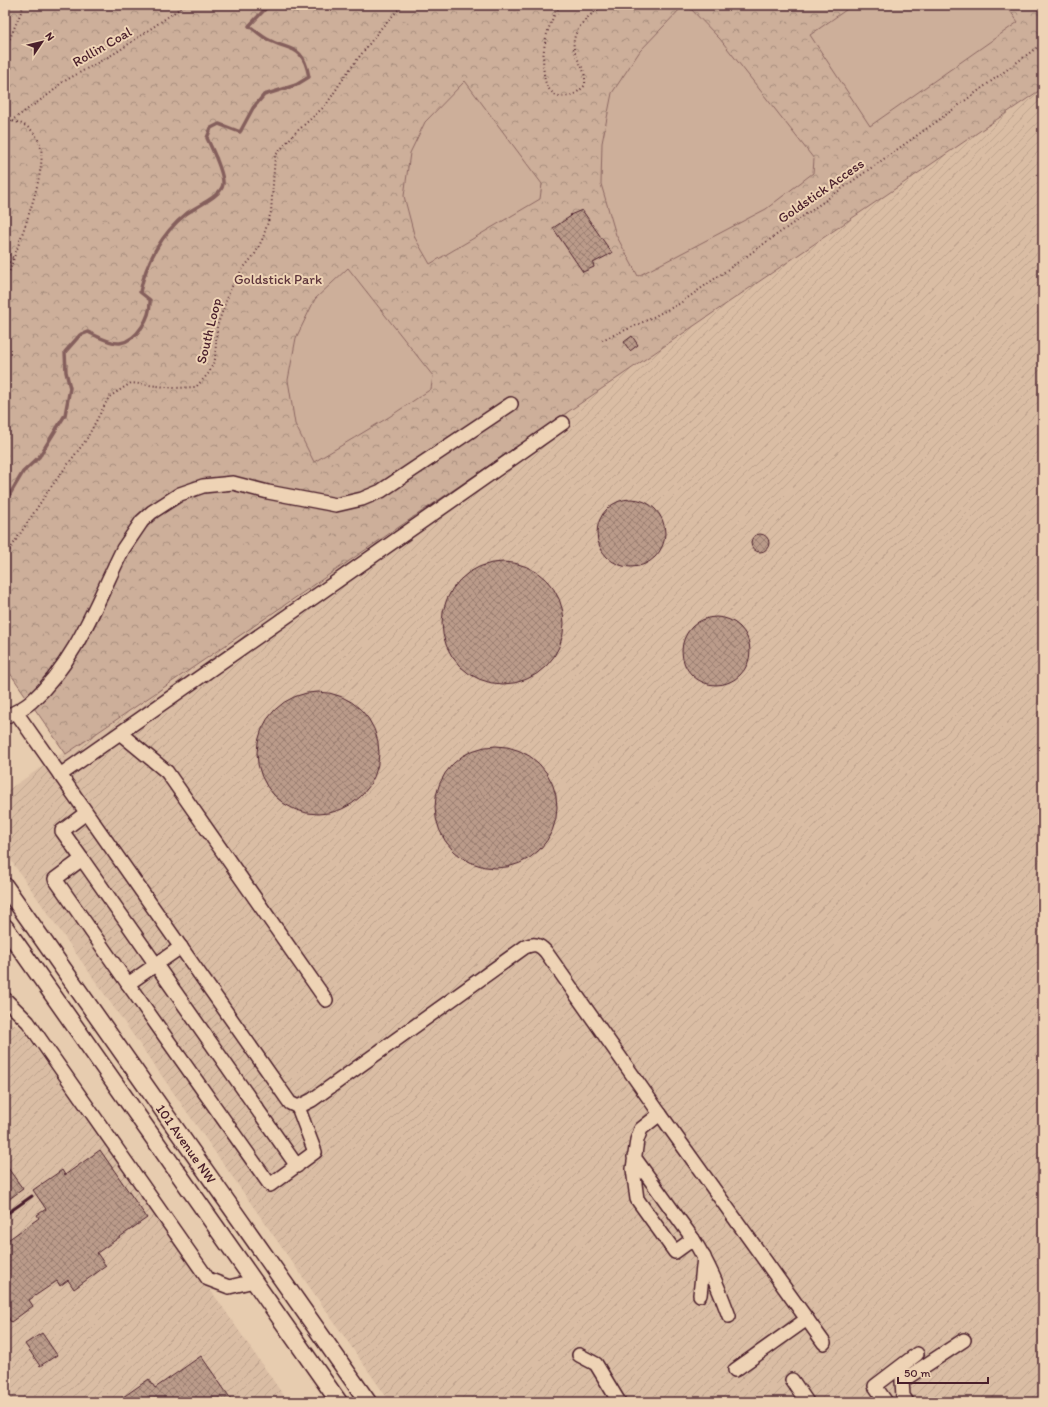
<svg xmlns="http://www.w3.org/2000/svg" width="1048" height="1407" viewBox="0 0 1048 1407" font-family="Itim,sans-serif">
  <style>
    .industrial { fill: url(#industrial-furrows) }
    .forest { fill: url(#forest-crowns); stroke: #8c6762 }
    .pitch { fill: #cdaf9a; stroke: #8c6762 }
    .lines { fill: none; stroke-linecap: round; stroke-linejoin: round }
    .stream { stroke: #855f5c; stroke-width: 3.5 }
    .building { fill: url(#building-cross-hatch); stroke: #4a1f2b }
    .minor-casing { stroke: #4a1f2b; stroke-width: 16 }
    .major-casing { stroke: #4a1f2b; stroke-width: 19 }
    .path { stroke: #4a1f2b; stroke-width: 2; stroke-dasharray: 1 3; stroke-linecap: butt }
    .minor { stroke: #eed3b5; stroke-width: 13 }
    .major { stroke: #eed3b5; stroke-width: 16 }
    .rail { stroke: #4a1f2b; stroke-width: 3 }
    .labels { text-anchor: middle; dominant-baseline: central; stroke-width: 4; stroke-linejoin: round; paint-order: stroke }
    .street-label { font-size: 14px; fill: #4a1f2b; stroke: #eed3b5 }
    .park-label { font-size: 14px; fill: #5e353c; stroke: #eed3b5 }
  </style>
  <defs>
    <pattern id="industrial-furrows" width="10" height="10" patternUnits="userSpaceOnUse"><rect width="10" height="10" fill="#dabda4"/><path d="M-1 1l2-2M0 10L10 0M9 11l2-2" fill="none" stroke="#bda28d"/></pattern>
    <pattern id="forest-crowns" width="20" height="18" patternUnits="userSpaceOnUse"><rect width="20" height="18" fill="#cdaf9a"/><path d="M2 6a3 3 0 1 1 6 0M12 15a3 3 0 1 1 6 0" fill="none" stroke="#a88e7e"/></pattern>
    <pattern id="building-cross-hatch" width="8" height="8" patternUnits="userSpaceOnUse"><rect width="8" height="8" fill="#bb9b8a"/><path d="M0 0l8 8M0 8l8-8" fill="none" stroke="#9a7e71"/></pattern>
  </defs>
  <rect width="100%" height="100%" fill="#e7ccaf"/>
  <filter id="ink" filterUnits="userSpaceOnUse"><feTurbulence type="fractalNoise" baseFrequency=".025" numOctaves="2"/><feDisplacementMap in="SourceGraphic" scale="8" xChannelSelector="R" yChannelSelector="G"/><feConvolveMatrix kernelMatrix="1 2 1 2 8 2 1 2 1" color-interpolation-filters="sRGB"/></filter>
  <g filter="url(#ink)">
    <g class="industrial">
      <polygon points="1043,87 1043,1402 390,1402 5,852 5,792"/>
      <polygon points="5,1020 21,1028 219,1302 288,1402 5,1402"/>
    </g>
    <polygon class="forest" points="5,5 1043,5 1043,88 66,754 5,666"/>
    <g class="pitch">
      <polygon points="684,5 687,5 720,39 814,159 813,173 766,209 638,276 616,235 601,184 602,143 612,93 640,51"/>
      <polygon points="853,5 1006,5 1018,22 870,126 810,35"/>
      <polygon points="465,81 542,184 540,199 430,264 415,238 404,196 410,153 425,122"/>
      <polygon points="348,268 433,376 431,389 389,417 314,462 295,424 288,380 296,338 315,299"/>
    </g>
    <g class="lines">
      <path class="stream" d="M5,498l5,-4 13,-22 16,-15 26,-42 5,-27 -4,-16 -1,-20 15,-17 8,-3c9,4 22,12 32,11 18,-3 31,-27 30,-43l-10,-8c6,-30 22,-59 46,-78 9,-7 36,-18 37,-30 1,-12 -11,-35 -16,-46l4,-10 8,-4 21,8 13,-24 11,-13 32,-10 13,-8c-6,-34 -19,-25 -42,-38 -6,-3 -12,-9 -18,-13l20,-21"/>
    </g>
    <g class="building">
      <polygon points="582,210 612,253 593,263 594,267 583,272 553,228 571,216 570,215"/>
      <polygon points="632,336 638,345 630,351 624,342"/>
      <circle cx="631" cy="533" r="34"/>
      <circle cx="760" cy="543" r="9"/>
      <circle cx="503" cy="623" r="61"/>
      <circle cx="716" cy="651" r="34"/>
      <circle cx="318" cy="753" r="61"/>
      <circle cx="496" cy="807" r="61"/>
      <polygon points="100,1150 147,1218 97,1253 106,1266 74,1289 68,1280 60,1286 57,1281 29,1300 33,1306 11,1322 5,1313 5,1242 39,1218 37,1215 46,1209 33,1190 62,1170 65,1175"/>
      <polygon points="5,1164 23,1189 5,1202"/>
      <polygon points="42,1333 57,1355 40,1366 25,1344"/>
      <polygon points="201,1356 233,1402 116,1402 149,1379 155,1388"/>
    </g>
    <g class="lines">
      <defs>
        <g id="minor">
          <path d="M16,712l274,391 8,4 14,-7 213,-153c9,-4 14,-3 21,5l114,162"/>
          <path d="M5,717c9,-4 19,-9 26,-15 45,-40 66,-101 92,-153l19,-28 10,-9 28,-18 23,-8 30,-3 35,9 68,13 26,-6 19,-8 130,-87"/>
          <polyline points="121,734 167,772 326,1000"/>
          <polyline points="60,775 563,423"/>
          <polyline points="82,859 62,831 86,813"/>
          <polyline points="181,947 128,984 270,1185 315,1152 298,1107"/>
          <polyline points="128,984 55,879 82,859 297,1166"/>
          <polyline points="5,999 28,1022 208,1279 229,1287 254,1281"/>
          <polyline points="634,1157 693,1239 675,1252 637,1199 633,1169 637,1140 641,1129 660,1114 824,1343"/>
          <path d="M693,1239c16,25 26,50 36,77"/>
          <polyline points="700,1295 704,1257"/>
          <polyline points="579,1355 596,1364 619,1402"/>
          <polyline points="735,1370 807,1319"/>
          <polyline points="792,1380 807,1402"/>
          <polyline points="886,1402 875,1386 917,1354"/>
          <polyline points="907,1402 903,1396 902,1381 964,1340"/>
        </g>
        <g id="major">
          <path id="s1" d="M5,886l363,516"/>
          <polyline points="5,927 339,1402"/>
        </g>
      </defs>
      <use href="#minor" class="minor-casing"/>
      <use href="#major" class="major-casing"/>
      <g class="path">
        <path d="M560,5c-13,20 -19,45 -16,69 2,25 25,30 41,11 1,-16 -5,-19 -10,-32 -7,-22 14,-38 29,-48"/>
        <polyline points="5,50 24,5"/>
        <path d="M5,121c17,-1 32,9 36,27 5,28 -22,92 -31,122l-5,9"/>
        <polyline points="11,121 52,92 61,83 117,52 185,5"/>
        <polyline points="5,253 14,258 5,265"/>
        <polyline points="602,340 637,325 679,304 936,122 1043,43"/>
        <polyline points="5,557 48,491 86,440 109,397 131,383 175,388 196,387 209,373 215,359 217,326 231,288 241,271 255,254 263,238 271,212 275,156 293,135 326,105 347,73 382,27 403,5"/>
      </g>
      <use href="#minor" class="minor"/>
      <use href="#major" class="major"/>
      <polyline class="rail" points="5,1215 32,1196"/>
    </g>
  </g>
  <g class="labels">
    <g class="street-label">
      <text transform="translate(102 47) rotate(-30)">Rollin Coal</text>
      <text transform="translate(821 191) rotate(-35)">Goldstick Access</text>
      <text transform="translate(209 331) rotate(-76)">South Loop</text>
      <text stroke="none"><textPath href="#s1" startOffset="315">101 Avenue NW</textPath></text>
    </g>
    <g class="park-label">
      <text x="278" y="279">Goldstick Park</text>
    </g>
  </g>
  <rect width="1048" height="1407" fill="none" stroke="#eed3b5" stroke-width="20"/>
  <rect x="10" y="10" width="1028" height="1387" fill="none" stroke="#4a1f2b" stroke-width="1.5" filter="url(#ink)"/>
  <g transform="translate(42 42) rotate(55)" stroke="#eed3b5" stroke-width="3" paint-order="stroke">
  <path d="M0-3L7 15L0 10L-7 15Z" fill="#4a1f2b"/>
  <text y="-6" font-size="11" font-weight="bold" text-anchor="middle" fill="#4a1f2b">N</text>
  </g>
  <path d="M898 1377v6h90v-6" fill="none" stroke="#4a1f2b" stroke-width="2"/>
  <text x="904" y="1377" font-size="12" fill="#4a1f2b" stroke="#eed3b5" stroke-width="3" paint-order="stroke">50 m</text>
</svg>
